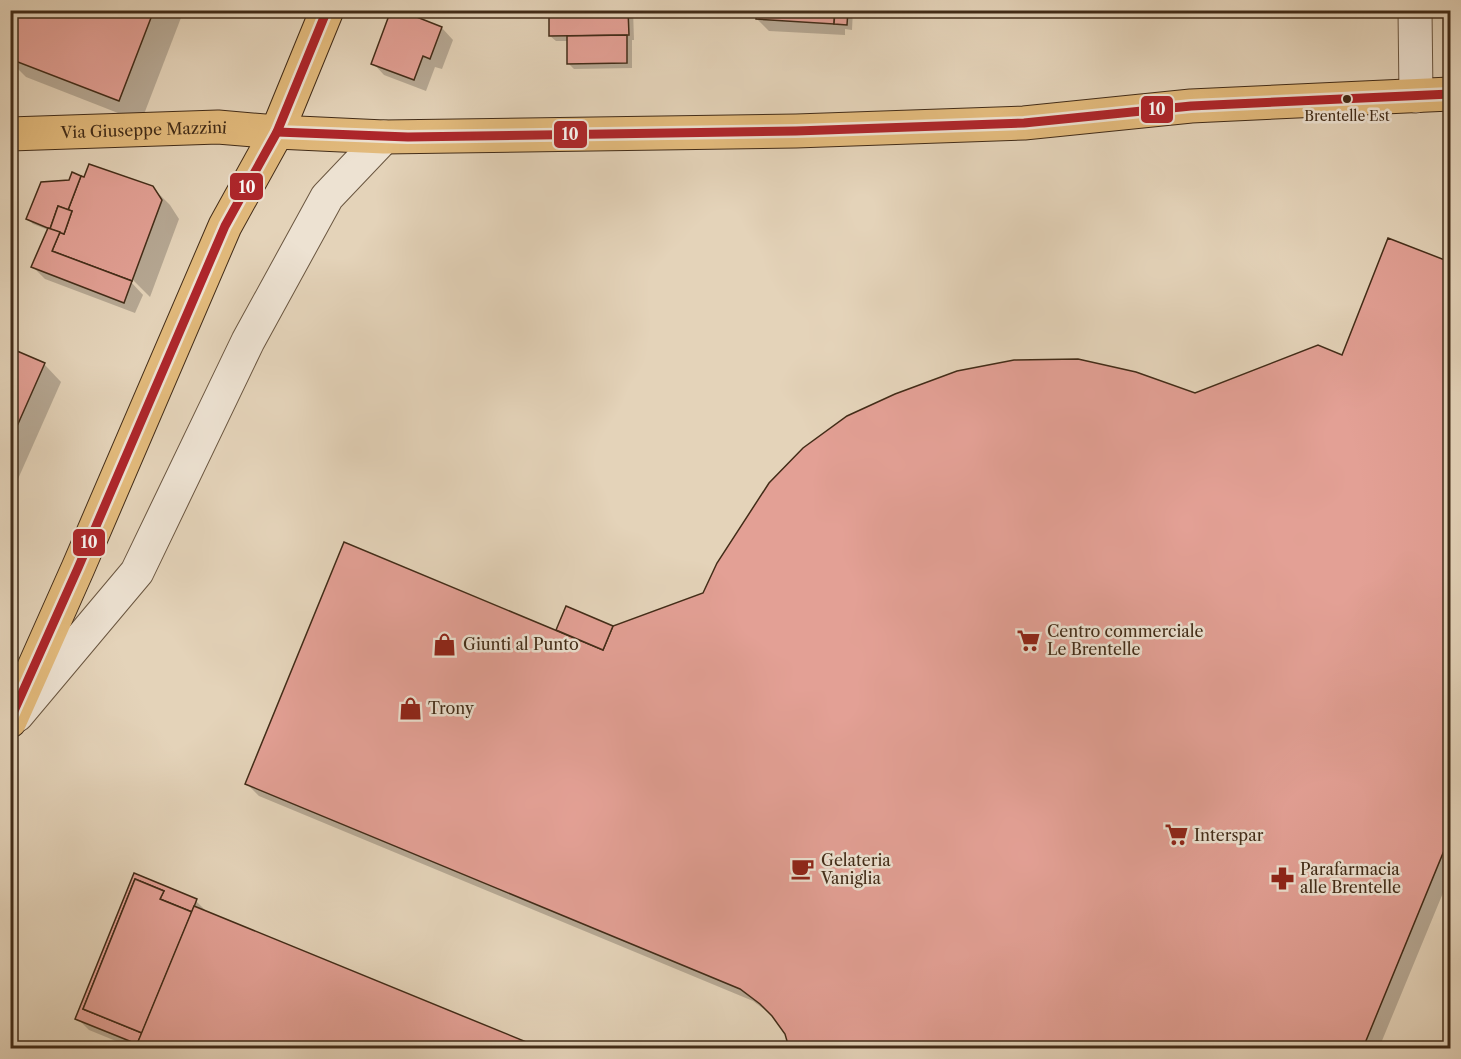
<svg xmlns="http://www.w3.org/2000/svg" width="1461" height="1059" viewBox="0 0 1461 1059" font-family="'Libre Caslon Text',serif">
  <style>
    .shadow { fill: #0003 }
    .building { fill: #e3a095; stroke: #422c18; stroke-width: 1.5 }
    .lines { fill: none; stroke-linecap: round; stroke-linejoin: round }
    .minor-casing { stroke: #6a5640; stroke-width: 35 }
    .major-casing { stroke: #422c18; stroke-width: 35 }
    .minor { stroke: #ede2d2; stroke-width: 33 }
    .major { stroke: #e2ba7c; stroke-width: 33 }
    .bus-1-casing { stroke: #ede2d2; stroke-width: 14 }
    .bus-1 { stroke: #ae262b; stroke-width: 9 }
    .bus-dot { fill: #422c18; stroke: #ede2d2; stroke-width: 2 }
    .labels { text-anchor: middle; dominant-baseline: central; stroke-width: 5; stroke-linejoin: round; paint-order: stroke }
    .bus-label { font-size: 14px; fill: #422c18; stroke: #ede2d2 }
    .street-label { font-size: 16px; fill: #422c18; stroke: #ede2d2 }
    .poi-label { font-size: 16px; fill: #422c18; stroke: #ede2d2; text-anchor: start }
    .line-badge { stroke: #ede2d2; stroke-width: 2 }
    .badge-label { font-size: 16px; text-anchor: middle; font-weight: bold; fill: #fff }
  </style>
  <rect width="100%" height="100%" fill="#e4d3b9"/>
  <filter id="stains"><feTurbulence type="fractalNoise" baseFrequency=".00333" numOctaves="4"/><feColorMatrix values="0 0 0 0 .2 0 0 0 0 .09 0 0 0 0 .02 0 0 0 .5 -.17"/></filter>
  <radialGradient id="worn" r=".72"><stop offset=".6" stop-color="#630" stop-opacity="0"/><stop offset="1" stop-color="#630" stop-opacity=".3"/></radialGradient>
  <g class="shadow">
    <polygon points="22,10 184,10 141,122 26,77 10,61 10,41"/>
    <polygon points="395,10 442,28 453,40 442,69 435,67 426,91 384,75 373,63"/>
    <polygon points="550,10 633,10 634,40 632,40 632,68 574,69 568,63 568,41 556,41 550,36"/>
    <polygon points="758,10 853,10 852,30 845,29 845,35 769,31 757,19"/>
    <polygon points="80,177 153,188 170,205 179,219 150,297 131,278 131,282 144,296 143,295 135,313 45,279 33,267 48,230 33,224 28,219 70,181"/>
    <polygon points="1389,240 1450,264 1450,876 1379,1048 791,1048 786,1033 773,1016 753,1001 259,796 247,784 562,634 557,629 613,628 704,595 1195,395 1343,357"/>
    <polygon points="10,350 44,364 61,382 10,497"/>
    <polygon points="196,901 208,913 537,1048 133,1048 89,1030 77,1018"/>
  </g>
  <g class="building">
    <polygon points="21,10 154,10 119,101 10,59 10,36"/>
    <polygon points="391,10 399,10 442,27 430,59 423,56 414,80 371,64"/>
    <polygon points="549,10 628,10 629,35 549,36"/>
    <polygon points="756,10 835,10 834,24 756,19"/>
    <polygon points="835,10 848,10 847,25 834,24"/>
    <polygon points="627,35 627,63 567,64 567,36"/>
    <polygon points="89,164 153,186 162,200 132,281 52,251 60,232 64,234 72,211 68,210 81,176 84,177"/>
    <polygon points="72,172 81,176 68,210 58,206 50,229 26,219 41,182 69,180"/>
    <polygon points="58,206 72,211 64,234 50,229"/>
    <polygon points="48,228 60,232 52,251 132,281 124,303 31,267"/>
    <polygon points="1388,238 1450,262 1450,836 1363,1048 789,1048 785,1034 772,1016 760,1004 740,989 245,784 344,542 603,650 613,626 703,593 717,563 769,483 803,448 847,416 895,394 957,371 1014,360 1078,359 1136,372 1195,393 1318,345 1342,355"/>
    <polygon points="10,348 45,363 10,442"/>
    <polygon points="566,606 613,626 603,650 556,630"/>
    <polygon points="134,873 197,899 192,912 160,899 164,891 135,879 83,1009 142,1033 137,1044 75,1019"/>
    <polygon points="135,879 164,891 160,899 192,912 142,1033 83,1009"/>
    <polygon points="194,906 541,1048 147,1048 137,1044"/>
  </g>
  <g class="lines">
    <defs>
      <g id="minor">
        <polyline points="1415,10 1416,96"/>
        <polyline points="17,715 137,572 248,341 327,197 384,137"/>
      </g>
      <g id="major">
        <path id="s1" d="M10,134l208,-7 59,5 107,5 412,-6 228,-8 167,-17 259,-12"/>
        <polyline points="10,721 78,568 225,226 277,132 327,10"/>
      </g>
    </defs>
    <use href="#minor" class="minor-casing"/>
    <use href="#major" class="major-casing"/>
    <use href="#minor" class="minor"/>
    <use href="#major" class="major"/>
    <defs>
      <g id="bus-1">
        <polyline points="277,132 408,137 796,131 1024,123 1191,106 1450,94"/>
        <polyline points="10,720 78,568 225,226 277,132 327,10"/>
      </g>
    </defs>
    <use href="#bus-1" class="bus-1-casing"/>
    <use href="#bus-1" class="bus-1"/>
  </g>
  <defs>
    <symbol id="supermarket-bare" viewBox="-9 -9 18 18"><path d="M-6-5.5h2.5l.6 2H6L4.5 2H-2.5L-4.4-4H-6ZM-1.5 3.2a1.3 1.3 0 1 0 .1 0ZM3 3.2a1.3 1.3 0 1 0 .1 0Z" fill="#8f2418" stroke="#ede2d2" stroke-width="2.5" paint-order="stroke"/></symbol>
    <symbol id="shop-bare" viewBox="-9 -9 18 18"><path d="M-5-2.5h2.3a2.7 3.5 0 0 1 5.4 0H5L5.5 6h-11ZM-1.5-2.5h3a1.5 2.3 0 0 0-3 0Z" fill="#8f2418" stroke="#ede2d2" stroke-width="2.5" paint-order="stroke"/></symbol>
    <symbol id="cafe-bare" viewBox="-9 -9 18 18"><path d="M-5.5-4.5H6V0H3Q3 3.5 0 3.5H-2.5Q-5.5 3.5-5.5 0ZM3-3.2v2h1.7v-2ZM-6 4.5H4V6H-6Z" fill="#8f2418" stroke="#ede2d2" stroke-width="2.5" paint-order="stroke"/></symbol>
    <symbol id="pharmacy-bare" viewBox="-9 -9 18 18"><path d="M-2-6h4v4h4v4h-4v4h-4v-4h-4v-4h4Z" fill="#8f2418" stroke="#ede2d2" stroke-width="2.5" paint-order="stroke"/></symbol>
  </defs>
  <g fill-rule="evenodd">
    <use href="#supermarket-bare" x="1012" y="624" width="33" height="33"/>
    <use href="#shop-bare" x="428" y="628" width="33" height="33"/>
    <use href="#shop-bare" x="394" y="692" width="33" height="33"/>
    <use href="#supermarket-bare" x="1160" y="818" width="33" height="33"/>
    <use href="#cafe-bare" x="786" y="852" width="33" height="33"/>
    <use href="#pharmacy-bare" x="1266" y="862" width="33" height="33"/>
  </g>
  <circle class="bus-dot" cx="1347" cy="99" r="5"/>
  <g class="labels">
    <g class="bus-label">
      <text x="1347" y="116">Brentelle Est</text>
    </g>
    <g class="street-label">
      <text stroke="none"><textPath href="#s1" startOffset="134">Via Giuseppe Mazzini</textPath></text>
    </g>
    <g class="poi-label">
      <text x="1047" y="631">Centro commerciale<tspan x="1047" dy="18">Le Brentelle</tspan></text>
      <text x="463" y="644">Giunti al Punto</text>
      <text x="428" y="708">Trony</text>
      <text x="1194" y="835">Interspar</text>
      <text x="821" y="860">Gelateria<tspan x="821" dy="18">Vaniglia</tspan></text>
      <text x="1300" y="869">Parafarmacia<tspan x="1300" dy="18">alle Brentelle</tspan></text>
    </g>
  </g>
  <g class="line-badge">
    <rect x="1140" y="95" width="34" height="29" rx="6" fill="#ae262b"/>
    <rect x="553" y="120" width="35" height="29" rx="6" fill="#ae262b"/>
    <rect x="229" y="172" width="35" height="29" rx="6" fill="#ae262b"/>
    <rect x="72" y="528" width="34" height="29" rx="6" fill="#ae262b"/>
  </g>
  <g class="badge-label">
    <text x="1157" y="115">10</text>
    <text x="570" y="140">10</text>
    <text x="247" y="193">10</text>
    <text x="89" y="548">10</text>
  </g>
  <rect width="1461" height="1059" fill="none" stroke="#e4d3b9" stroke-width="36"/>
  <rect x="12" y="12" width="1437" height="1035" fill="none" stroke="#422c18" stroke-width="3"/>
  <rect x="18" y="18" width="1425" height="1023" fill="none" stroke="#422c18" stroke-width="1.5"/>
  <rect width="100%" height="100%" filter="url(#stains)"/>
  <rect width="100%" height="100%" fill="url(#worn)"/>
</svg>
